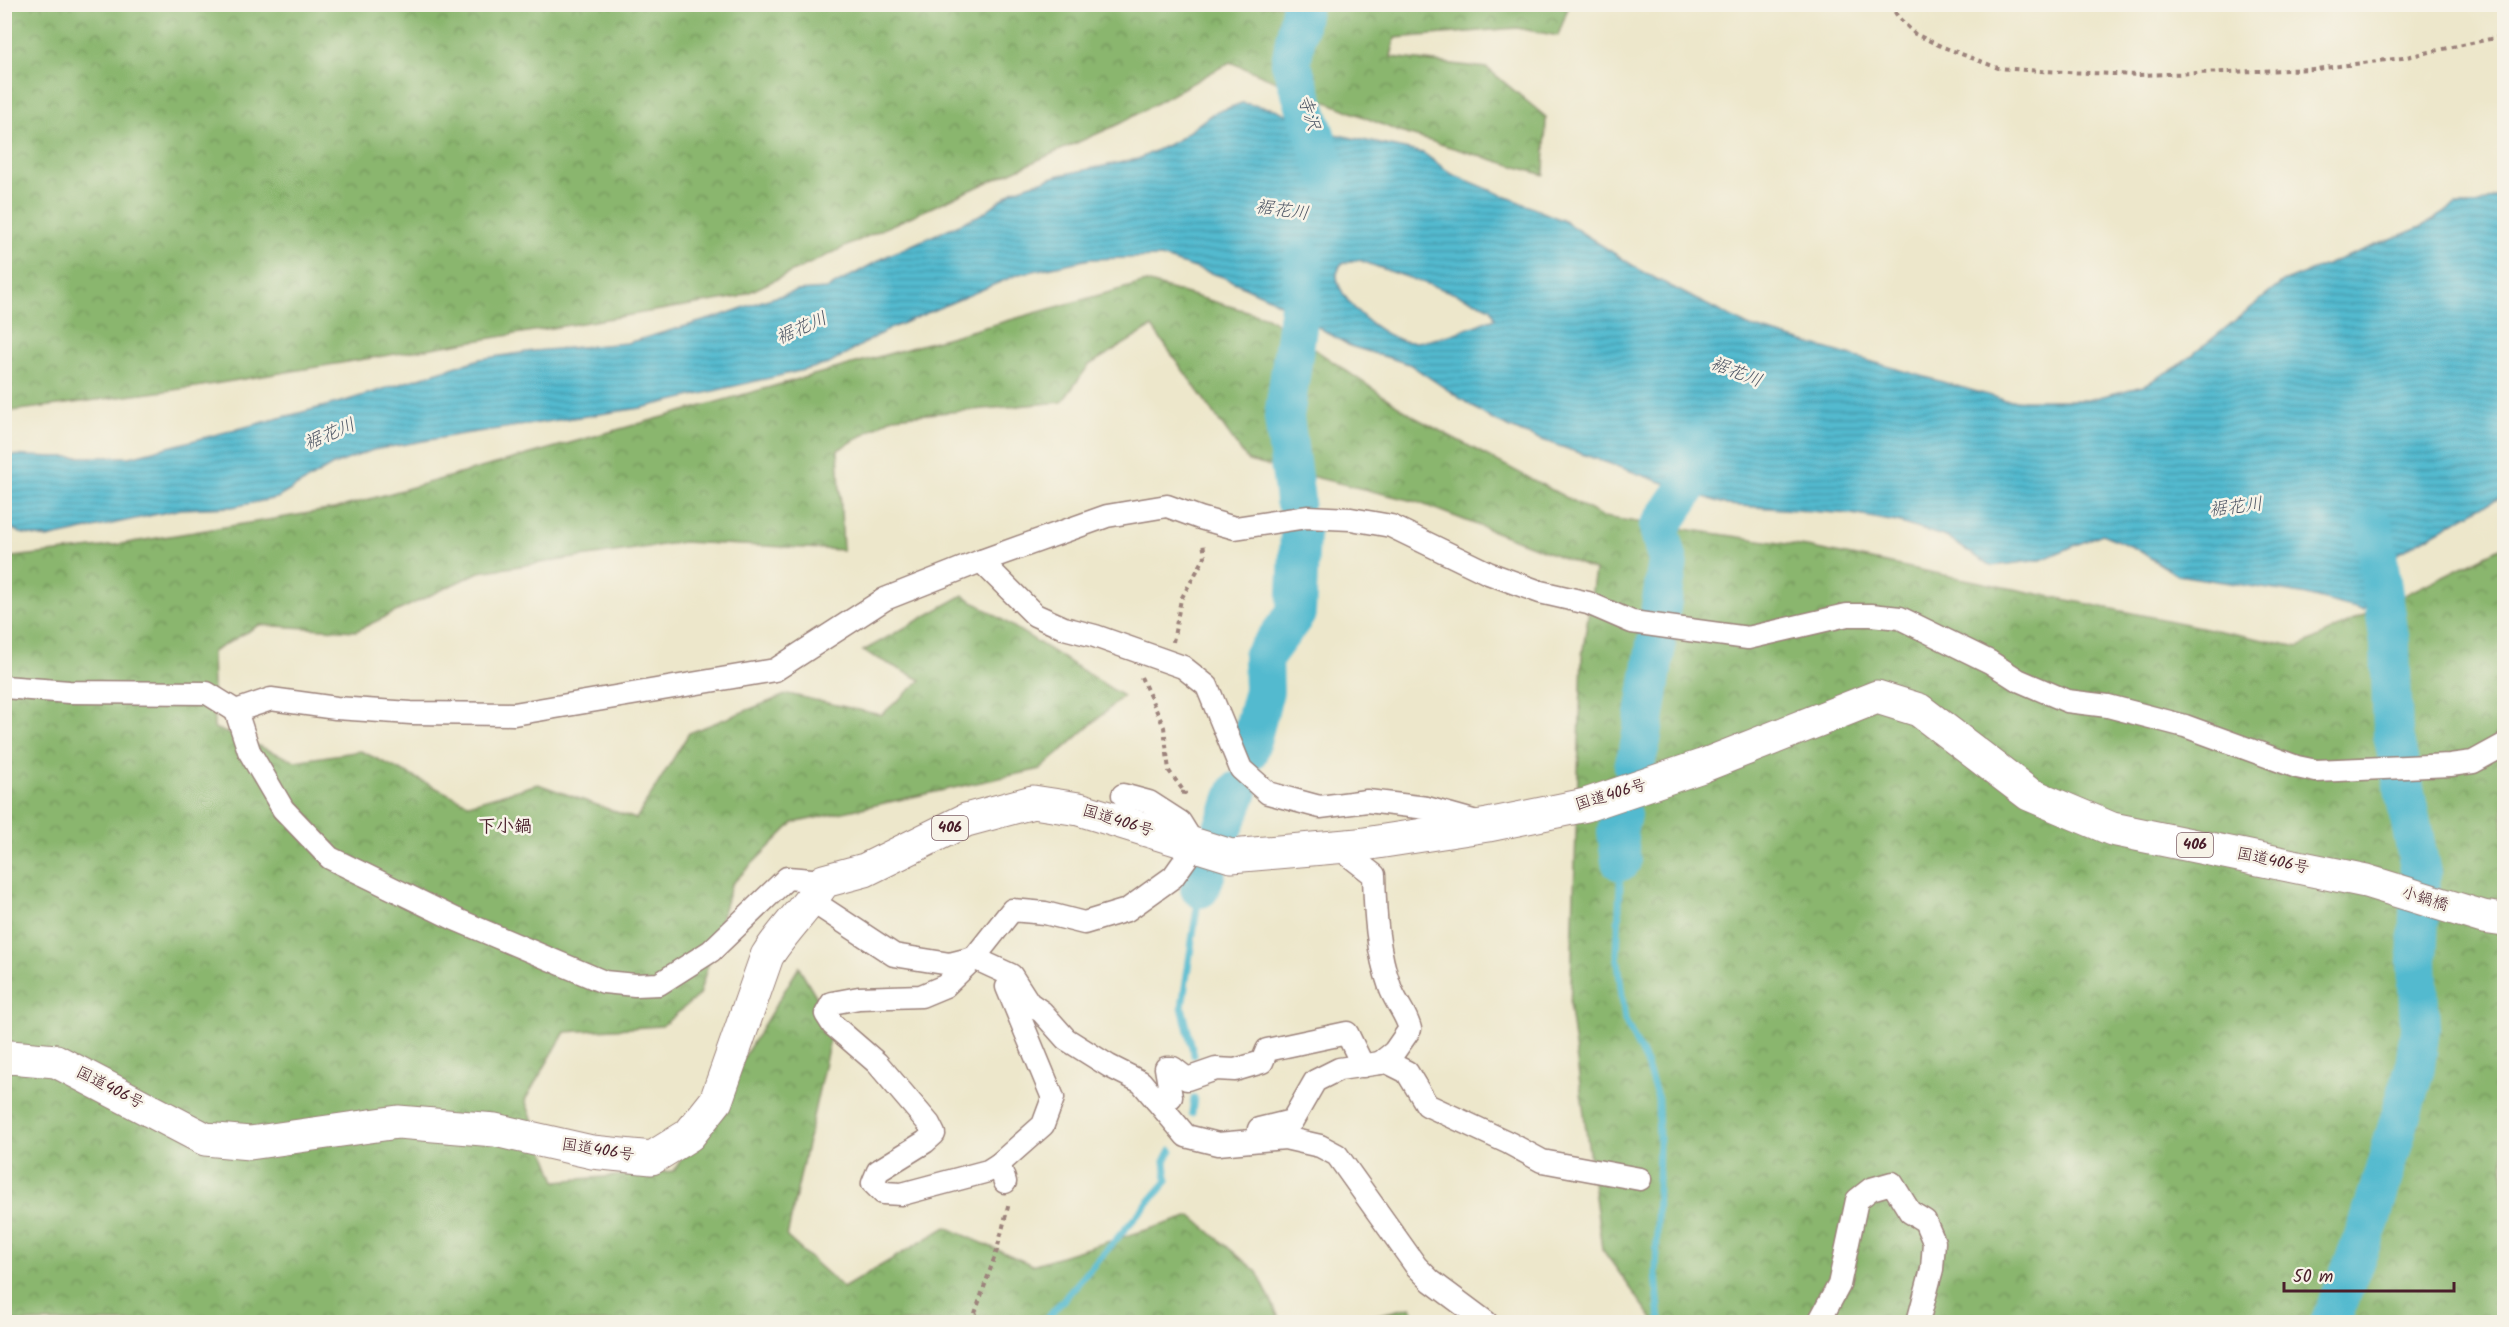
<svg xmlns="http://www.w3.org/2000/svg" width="2509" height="1327" viewBox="0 0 2509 1327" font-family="Kalam,'Klee One',sans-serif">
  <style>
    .forest { fill: url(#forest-crowns); stroke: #6a6a4c; stroke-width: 1.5 }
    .water { fill: url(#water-rules); stroke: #4e6c7d; stroke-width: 1.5; fill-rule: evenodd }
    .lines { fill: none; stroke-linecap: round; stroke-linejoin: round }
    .stream { stroke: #52bacf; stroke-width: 7 }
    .river { stroke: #52bacf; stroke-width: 40 }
    .minor-casing { stroke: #9c837b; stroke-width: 25 }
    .trunk-casing { stroke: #9c837b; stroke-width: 35 }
    .path { stroke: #9c837b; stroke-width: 4; stroke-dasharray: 4.5 4.5; stroke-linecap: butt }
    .minor { stroke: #fff; stroke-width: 22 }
    .trunk { stroke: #fff; stroke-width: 33 }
    .labels { text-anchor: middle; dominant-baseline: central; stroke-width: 5; stroke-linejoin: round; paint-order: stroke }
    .shield { fill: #f7f3e8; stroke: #7e5f64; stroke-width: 1.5 }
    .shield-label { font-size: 15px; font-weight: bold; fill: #4a1f2b }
    .street-label { font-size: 16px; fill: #4a1f2b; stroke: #f7f3e8 }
    .water-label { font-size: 18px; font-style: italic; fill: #4d5564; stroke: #f7f3e8 }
    .neighbourhood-label { font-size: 18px; font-weight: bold; fill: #4a1f2b; stroke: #f7f3e8 }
  </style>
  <defs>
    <pattern id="forest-crowns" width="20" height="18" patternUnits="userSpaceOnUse" patternTransform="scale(1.5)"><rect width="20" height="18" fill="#8ab66e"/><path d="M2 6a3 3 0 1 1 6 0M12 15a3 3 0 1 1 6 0" fill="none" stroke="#73935b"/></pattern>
    <pattern id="water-rules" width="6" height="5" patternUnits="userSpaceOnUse" patternTransform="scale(1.5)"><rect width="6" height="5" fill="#52bacf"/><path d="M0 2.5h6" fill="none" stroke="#4697a8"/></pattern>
  </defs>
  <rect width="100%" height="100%" fill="#f7f3e8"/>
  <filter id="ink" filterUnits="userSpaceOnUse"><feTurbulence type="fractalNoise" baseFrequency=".0167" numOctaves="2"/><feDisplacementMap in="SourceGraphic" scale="12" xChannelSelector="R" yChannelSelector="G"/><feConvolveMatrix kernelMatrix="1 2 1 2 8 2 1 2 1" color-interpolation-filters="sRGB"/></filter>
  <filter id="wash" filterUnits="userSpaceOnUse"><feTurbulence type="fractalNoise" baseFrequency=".008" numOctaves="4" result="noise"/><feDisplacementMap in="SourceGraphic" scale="24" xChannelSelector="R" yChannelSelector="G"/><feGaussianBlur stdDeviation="1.35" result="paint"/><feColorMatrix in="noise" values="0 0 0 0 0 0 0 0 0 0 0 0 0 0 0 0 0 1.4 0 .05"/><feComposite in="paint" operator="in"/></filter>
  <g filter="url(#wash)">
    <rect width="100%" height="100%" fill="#ede7cb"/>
    <g class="forest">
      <polygon points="4,5 5,4 1569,5 1558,36 1517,28 1395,38 1391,57 1487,68 1546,117 1544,175 1400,132 1230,62 1119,124 885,228 739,297 196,387 5,412"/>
      <polygon points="1146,282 1267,317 1416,418 1603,517 1807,547 2299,647 2504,546 2504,1322 1655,1322 1602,1249 1570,1010 1582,656 1595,570 1417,502 1248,461 1152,327 1089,365 1062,402 893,417 838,450 843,550 683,542 479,572 356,631 259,625 212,652 214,728 295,761 361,751 469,804 538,784 636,819 689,733 788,694 881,715 921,680 863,651 963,595 1123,696 1041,769 793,823 731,885 699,995 662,1026 565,1032 525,1100 556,1181 674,1171 799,967 833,1025 787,1237 843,1288 946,1227 1032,1265 1191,1216 1257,1272 1281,1322 5,1322 4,558 102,547 334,509"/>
      <polygon points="1411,1307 1417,1322 1347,1322"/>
    </g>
    <path class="water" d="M1242,103l33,6 54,24 94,20 29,21 110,46 81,52 105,54 257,74h83l55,-14 34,-19 106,-85 138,-55 35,-22h21l27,-12v304l-20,8 -87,49 -34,56 -61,-16 -125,-19 -42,-27 -33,-14 -61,26 -50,6 -45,-29 -49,-15 -45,-8 -125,-9 -205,-72 -31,-14 -82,-55 -59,-18 -79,-47 -48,-22 -62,-20 -71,2 -71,15 -132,56 -58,34 -188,44 -184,27 -84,15 -40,15 -56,33 -45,9 -51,2 -134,29 -27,-5 -15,-8v-70l48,2h77l215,-56 135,-42 54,-8 93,-8 90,-26 48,-17 32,-9 30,-2 60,-33 95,-42 32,-24 46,-15 78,-16 38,-18 36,-27zM1359,260c44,17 89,29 132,48l4,10c-25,9 -52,22 -80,24 -26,2 -75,-38 -78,-65 -1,-4 2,-8 4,-13z"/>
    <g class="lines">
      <g class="stream">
        <polyline points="1621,861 1617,954 1625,1020 1646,1063 1658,1099 1659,1143 1656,1273 1660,1322"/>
        <polyline points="1194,1055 1182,1007 1200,888"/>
        <polyline points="1192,1113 1194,1098"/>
        <polyline points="1044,1322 1167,1181 1165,1161 1171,1150"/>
      </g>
      <g class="river">
        <polyline points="1302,4 1291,63 1329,177"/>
        <polyline points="1295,500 1284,417 1301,300 1304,259"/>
        <polyline points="1661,607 1668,561 1659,528 1695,476 1688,452 1696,443"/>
        <polyline points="1248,752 1264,691 1263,657 1296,613 1300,533"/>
        <polyline points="1634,767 1641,741 1656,644"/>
        <polyline points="1222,831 1238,791"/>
        <polyline points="1621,861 1617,831 1621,815"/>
        <polyline points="1200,888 1206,872"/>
        <polyline points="2330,1322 2370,1221 2415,1067 2420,1028 2417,962 2421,873 2393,734 2390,643 2373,526"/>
      </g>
    </g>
  </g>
  <g filter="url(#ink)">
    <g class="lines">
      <defs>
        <g id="minor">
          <polyline points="981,561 1035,615 1064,628 1095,636 1183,667 1207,686 1241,769 1268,793 1320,807 1367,801 1427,808 1477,822"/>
          <polyline points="4,687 69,692 207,693 236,711"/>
          <path d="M1338,847l36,28c1,38 3,76 16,112 5,15 16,26 20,42l-16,23 -14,11"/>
          <polyline points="824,881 787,878 711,951 659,984 635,985 604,982 455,919 330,858 283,809 249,751 236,711 271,699 336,708 411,713 514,714 775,670 885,599 981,561 1107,516 1167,506 1200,518 1235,528 1307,517 1351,519 1391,526 1488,573 1540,592 1588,603 1632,622 1682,629 1748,638 1847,615 1871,615 1900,618 1990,662 2018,680 2067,701 2108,706 2185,726 2297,767 2316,771 2450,765 2473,762 2504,745"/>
          <polyline points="812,901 894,955 950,964 974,958 1011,975 1029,1003 1042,1012 1066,1039 1109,1066 1141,1082 1186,1136 1218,1144 1285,1138 1320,1146 1337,1155 1416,1266 1431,1281 1486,1322"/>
          <polyline points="1156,1100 1171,1097 1166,1068 1173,1068 1187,1079 1216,1069 1235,1070 1262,1062 1267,1050 1347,1033 1363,1066"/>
          <polyline points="1259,1129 1292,1121 1315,1081 1339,1069 1387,1062 1407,1072 1427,1105 1509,1143 1542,1161 1640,1179"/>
          <polyline points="999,1164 1043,1125 1053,1098 1007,987"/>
          <polyline points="1005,1182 999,1164 988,1171 902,1194 883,1193 873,1183 878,1171 925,1142 934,1134 929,1124 877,1063 833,1025 826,1014 832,1003 859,998 921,996 945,986 974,958 1012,910 1045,913 1084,923 1127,910 1173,877 1195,846 1180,822 1149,802 1123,795"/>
          <polyline points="1819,1322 1839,1285 1857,1200 1871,1189 1892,1183 1910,1212 1925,1221 1934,1242 1932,1269 1918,1322"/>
        </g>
        <path id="trunk" d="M4,1059l6,-2 46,4 149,78 45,4 148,-21 97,8 97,22 60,6 37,-23 27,-34 51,-145c17,-27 40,-48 57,-75l41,-11 101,-50 67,-18 46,7 152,47 127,-11 130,-20 98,-20 116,-39 175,-69 42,13 110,84 83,35 254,52 117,36 21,3"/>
      </defs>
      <use href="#minor" class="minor-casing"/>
      <use href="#trunk" class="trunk-casing"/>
      <g class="path">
        <polyline points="1890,4 1898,17 1915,34 1943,47 1998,68 2041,71 2139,75 2316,69 2402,58 2504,36"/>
        <polyline points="1173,642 1181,599 1205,557 1203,542"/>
        <polyline points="1141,677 1164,727 1169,771 1185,793 1177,792"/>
        <polyline points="972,1322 997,1250 1009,1203"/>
      </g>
      <use href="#minor" class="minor"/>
      <use href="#trunk" class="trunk"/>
    </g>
  </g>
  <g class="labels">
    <g class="shield">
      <rect x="932" y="816" width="36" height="24" rx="4.5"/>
      <rect x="2177" y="833" width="36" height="24" rx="4.5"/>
    </g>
    <g class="shield-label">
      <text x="950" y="828">406</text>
      <text x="2195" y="845">406</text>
    </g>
    <g class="street-label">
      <text transform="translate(1611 795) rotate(-17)">国道406号</text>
      <text transform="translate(1118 821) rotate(17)">国道406号</text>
      <text transform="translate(2273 861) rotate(12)">国道406号</text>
      <text transform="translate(2425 899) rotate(17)">小鍋橋</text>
      <text transform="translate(110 1088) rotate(27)">国道406号</text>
      <text transform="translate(598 1150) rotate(9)">国道406号</text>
    </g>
    <g class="water-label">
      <text transform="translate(1308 113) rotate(72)">寺沢</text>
      <text transform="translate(1282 211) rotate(8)">裾花川</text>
      <text transform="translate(802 329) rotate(-24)">裾花川</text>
      <text transform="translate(1736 373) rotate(21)">裾花川</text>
      <text transform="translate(330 435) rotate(-23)">裾花川</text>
      <text transform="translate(2236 508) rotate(-7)">裾花川</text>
    </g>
    <g class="neighbourhood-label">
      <text x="505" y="827">下小鍋</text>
    </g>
  </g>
  <rect width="2509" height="1327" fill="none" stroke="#f7f3e8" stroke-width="24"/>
  <path d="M2284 1282v9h170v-9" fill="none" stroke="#4a1f2b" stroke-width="3"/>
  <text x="2293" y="1282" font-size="18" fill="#4a1f2b" stroke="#f7f3e8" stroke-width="4.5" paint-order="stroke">50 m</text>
</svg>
